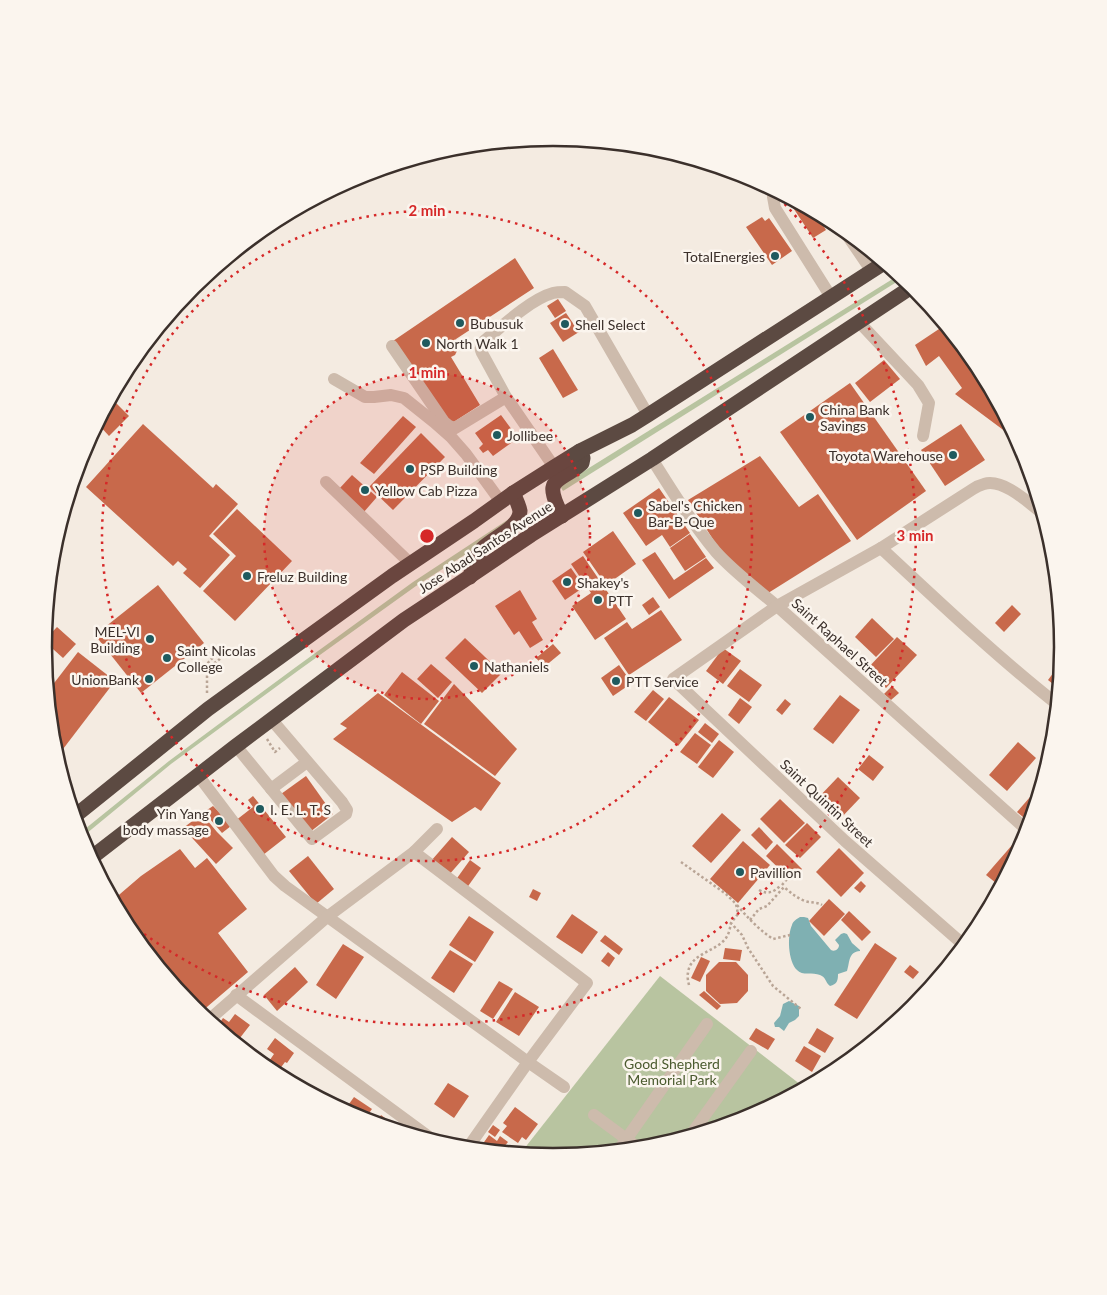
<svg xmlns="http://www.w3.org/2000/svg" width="1107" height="1295" viewBox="0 0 1107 1295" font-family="Lato,sans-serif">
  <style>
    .green { fill: #b8c4a0 }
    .water { fill: #7fb0b2 }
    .building { fill: #c8694b }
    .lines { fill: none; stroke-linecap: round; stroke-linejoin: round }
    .path { stroke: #b9a596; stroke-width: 2.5; stroke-dasharray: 2.5 2.5; stroke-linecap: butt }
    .minor { stroke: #cdbbac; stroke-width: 12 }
    .highway { stroke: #5c4a42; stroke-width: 15 }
    .ring { fill: none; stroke: #d62828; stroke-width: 2.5; stroke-dasharray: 2.5 5 }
    .poi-dot { fill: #1f5a5e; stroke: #fbf5ee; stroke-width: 2 }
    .labels { text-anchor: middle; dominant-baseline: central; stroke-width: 5; stroke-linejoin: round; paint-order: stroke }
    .poi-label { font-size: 14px; fill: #3b302b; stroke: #fbf5ee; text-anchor: start }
    .street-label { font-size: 14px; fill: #3b302b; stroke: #fbf5ee }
    .park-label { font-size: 14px; fill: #4a5a2e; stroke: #fbf5ee }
    .rim { fill: none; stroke: #3b302b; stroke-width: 2.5 }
    .centre { fill: #d62828; stroke: #fbf5ee; stroke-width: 2.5 }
    .ring-label { font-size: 15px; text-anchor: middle; font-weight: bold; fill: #d62828; stroke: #fbf5ee; stroke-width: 5; stroke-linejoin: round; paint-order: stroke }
  </style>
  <rect width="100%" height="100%" fill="#f4ebe1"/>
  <g class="green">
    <polygon points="899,275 903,278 563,491 560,486"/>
    <polygon points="512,517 514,520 474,549 416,586 299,670 171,764 81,838 80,833 169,761 296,667 413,582"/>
    <polygon points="660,976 805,1088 748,1119 653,1148 553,1157 520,1154"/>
  </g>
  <g class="water">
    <path d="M800,917h4l4,1 3,8 20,24c4,2 8,-1 8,-5l-4,-5 6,-6 3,-1 3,1 5,9 8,7v1c-12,1 -10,11 -13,20l-9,3c0,7 -1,10 -8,12 -5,-4 -4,-9 -10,-11 -7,-3 -18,1 -23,-5 -9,-9 -10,-34 -5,-45 1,-4 5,-6 8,-8z"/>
    <polygon points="789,1001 799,1006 799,1016 795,1020 789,1023 784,1031 779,1027 775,1027 774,1023 780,1016 783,1004"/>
  </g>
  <g class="building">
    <polygon points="786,197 814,211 826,230 813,238"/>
    <polygon points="762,217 765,221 769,218 792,251 772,265 746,227"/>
    <polygon points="515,258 534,288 456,339 458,346 457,351 455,355 451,357 480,405 449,425 393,341"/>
    <polygon points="558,299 566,311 555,318 547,306"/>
    <polygon points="566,313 579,332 563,342 550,323"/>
    <polygon points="945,325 977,365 1012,429 1006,432 955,394 962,388 939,356 926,366 915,345"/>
    <polygon points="553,349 578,390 563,398 539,358"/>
    <polygon points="884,360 900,379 870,402 855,383"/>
    <polygon points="850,383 926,491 857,540 780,432"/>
    <polygon points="112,399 129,416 109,436 98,424"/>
    <polygon points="501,415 518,438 493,456 488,450 483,453 479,448 483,444 475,433"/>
    <polygon points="403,416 416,427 374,474 360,463"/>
    <polygon points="143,424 213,488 216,484 238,504 209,536 230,555 200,588 183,573 187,569 178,561 173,566 86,487"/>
    <polygon points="961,424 985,460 945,486 921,450"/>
    <polygon points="421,433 445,457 393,510 369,487"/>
    <polygon points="760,456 799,507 818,494 851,541 765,595 721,552 688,500"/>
    <polygon points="352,475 377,497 363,513 338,490"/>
    <polygon points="659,488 690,533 670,547 662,535 646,546 623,513"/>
    <polygon points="237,509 292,561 235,621 203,591 236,556 213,534"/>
    <polygon points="613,531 636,564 606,585 583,552"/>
    <polygon points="690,534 706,557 685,571 670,548"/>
    <polygon points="655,552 674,580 706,558 714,568 669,599 642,560"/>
    <polygon points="583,556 626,619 595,640 572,606 591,593 571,564"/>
    <polygon points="571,568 584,587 565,600 552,581"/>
    <polygon points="158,585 204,643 141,693 95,635"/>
    <polygon points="520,590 537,619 532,622 543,640 530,648 519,631 514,635 495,606"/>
    <polygon points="653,597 660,607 649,615 642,605"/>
    <polygon points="1012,605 1021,614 1004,632 995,623"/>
    <polygon points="661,610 682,640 629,675 604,638 627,622 632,629"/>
    <polygon points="872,618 894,639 876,657 855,637"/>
    <polygon points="46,622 53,628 45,635"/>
    <polygon points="57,627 76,644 63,658 44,641"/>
    <polygon points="897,637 917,655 886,688 867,669"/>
    <polygon points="465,638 502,673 482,693 445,658"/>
    <polygon points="553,644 561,653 544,667 536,658"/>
    <polygon points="723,648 741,661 723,684 706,671"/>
    <polygon points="78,652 115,681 60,753 54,749 53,747 48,691"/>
    <polygon points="431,664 452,682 438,698 417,679"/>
    <polygon points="619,665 632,683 613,696 601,678"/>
    <polygon points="1057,668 1061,671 1059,689 1048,680"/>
    <polygon points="740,669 762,685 749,702 727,686"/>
    <polygon points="402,672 439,701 421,724 384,695"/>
    <polygon points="454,684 517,749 495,776 424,724"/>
    <polygon points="892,686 899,693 891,700 884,694"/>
    <polygon points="653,690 664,699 646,721 634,712"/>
    <polygon points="378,693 501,783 481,811 475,807 452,822 333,739 347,728 340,724"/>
    <polygon points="840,695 860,710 833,744 813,729"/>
    <polygon points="669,697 699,720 678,746 648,722"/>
    <polygon points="740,698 752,707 739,724 728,715"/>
    <polygon points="785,699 791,704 782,715 776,710"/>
    <polygon points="705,723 719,734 712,743 698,732"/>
    <polygon points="695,733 711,745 697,764 680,752"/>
    <polygon points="719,740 734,752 713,778 698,767"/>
    <polygon points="1018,742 1036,758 1007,791 989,775"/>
    <polygon points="869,755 884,767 873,781 858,769"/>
    <polygon points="306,776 333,814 310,832 281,794"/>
    <polygon points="838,777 860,798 839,820 817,799"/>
    <polygon points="253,796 286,837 263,855 235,821 253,807 248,800"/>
    <polygon points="1030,797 1037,802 1032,819 1029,822 1017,812"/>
    <polygon points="780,799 805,823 784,843 760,819"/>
    <polygon points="213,806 222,815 231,826 222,833 204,812"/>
    <polygon points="722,813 741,830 711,863 692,846"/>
    <polygon points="202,814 217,832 233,848 216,864 183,828"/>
    <polygon points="807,823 821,837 800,858 785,845"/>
    <polygon points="759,827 773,842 766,850 751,835"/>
    <polygon points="452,837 469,852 448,876 431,861"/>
    <polygon points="743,841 770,865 738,903 710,879"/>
    <polygon points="777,844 802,869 791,880 766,856"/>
    <polygon points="1013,844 1020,850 1001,887 986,875"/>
    <polygon points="839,848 864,873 841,897 816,872"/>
    <polygon points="180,849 195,868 207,858 247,909 218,933 248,972 201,1012 168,971 165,973 130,930 113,900 141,876"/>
    <polygon points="308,856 334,889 316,904 289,871"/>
    <polygon points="470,860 481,868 466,889 455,881"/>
    <polygon points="861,881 866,886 860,893 854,888"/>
    <polygon points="533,889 541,893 537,901 529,897"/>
    <polygon points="829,899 845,914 824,936 809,921"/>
    <polygon points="849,911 871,932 862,941 841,920"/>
    <polygon points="572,914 598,932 582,954 556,937"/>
    <polygon points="469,916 494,932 475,962 449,945"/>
    <polygon points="605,935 623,949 619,955 600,941"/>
    <polygon points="875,943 897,958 857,1019 834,1005"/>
    <polygon points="343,944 364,957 336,999 316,985"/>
    <polygon points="725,948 742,950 740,961 723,959"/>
    <polygon points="450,950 473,964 454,993 431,978"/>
    <polygon points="608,952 615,958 609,967 601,961"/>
    <polygon points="701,957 710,961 700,982 691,978"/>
    <polygon points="719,962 736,962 748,975 748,991 737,1003 720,1004 706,991 706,975"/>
    <polygon points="910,965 919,972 913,979 904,972"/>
    <polygon points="295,967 308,982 277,1011 264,995"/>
    <polygon points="499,981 513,989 493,1019 480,1011"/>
    <polygon points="704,991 721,1006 717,1010 699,995"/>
    <polygon points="515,992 539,1007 519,1036 496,1022"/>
    <polygon points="235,1014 250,1025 236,1043 215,1026 217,1022 219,1024 223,1018 229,1022"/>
    <polygon points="756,1028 775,1039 768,1050 749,1039"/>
    <polygon points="817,1028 834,1038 825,1053 808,1043"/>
    <polygon points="275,1038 294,1053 287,1063 285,1062 276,1074 265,1067 274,1054 267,1049"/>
    <polygon points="804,1046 821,1056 812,1072 795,1061"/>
    <polygon points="448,1083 469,1096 454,1118 434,1104"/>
    <polygon points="354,1097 372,1109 364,1120 344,1111"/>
    <polygon points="515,1107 538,1124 526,1140 522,1137 518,1143 502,1132 507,1126 503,1123"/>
    <polygon points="381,1115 393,1124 390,1128 365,1120 367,1117 376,1123"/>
    <polygon points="493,1125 500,1130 495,1137 488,1132"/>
    <polygon points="489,1135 497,1141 500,1136 508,1142 503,1148 510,1153 484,1150 486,1148 482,1145"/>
  </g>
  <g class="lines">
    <g class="path">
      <polyline points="207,693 207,664 216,654 221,658 212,665"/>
      <polyline points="267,739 275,752 280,748"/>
      <polyline points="681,862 726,894 736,904 738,914 731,923 742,935 748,948 773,986 801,1009"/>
      <polyline points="782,885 787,879"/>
      <path d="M759,890c9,5 15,2 22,-5"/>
      <path d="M737,905c11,13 21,24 36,34l17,-4"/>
      <path d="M750,920l9,-11 8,-3 17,-19c7,6 13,11 21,14 6,2 12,1 17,4"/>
      <path d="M689,985c-1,-4 -2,-9 -1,-12 2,-20 28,-21 38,-35 3,-4 4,-10 5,-15"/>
    </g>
    <g class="minor">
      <polyline points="776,191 773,197 775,208 831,297"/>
      <polyline points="843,229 871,270"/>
      <polyline points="859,322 918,385 929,403 923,436"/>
      <polyline points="392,346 444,422 449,426 455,428 506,397"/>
      <polyline points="334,379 365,397 374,397 391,395 404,398 434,422 451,437 466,454 501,502"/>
      <path d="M652,459c20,32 40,64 64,93 18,20 41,37 61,54l251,225"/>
      <path d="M554,467l-48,-70 -24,-44c-2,-4 -2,-7 1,-11 18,-15 48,-43 70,-49 4,-1 8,-1 12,-1l20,14 63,109"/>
      <polyline points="326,482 411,564"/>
      <path d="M881,548c58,54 115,108 177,157"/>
      <polyline points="236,746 312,839 346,814 347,810 342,802 271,719"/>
      <polyline points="198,775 274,876 285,886 528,1062 564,1087"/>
      <polyline points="271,789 307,762"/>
      <polyline points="414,852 587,983 528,1062 467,1149"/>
      <path d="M965,946l-120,-105 -172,-162 104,-73 104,-58 92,-59c3,-2 7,-4 11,-5 19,-6 45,19 59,30"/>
      <polyline points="236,995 436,1142"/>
      <polyline points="211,1018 327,917 414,852 437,829"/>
      <polyline points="594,1115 640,1149"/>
      <polyline points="690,1136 751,1051"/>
      <polyline points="618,1151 707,1024"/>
    </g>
    <g class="highway">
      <path d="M562,516c-20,-40 -5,-31 20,-53l1,-5 -3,-7"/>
      <path d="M470,577c2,-10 5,-20 12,-28 10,-11 38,-21 38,-38 -1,-6 -4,-12 -7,-18"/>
      <polyline points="75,816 208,709 392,576 474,521 513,493 554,467 580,451 632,425 648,415 884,263"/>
      <polyline points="91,858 236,746 404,620 463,581 531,535 652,459 913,286"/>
    </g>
  </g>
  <circle cx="427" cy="536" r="163" fill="#d62828" fill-opacity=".12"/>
  <g class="ring">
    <circle cx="427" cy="536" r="163"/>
    <circle cx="427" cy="536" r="325"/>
    <path d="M769 188A488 488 0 0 1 123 918"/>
  </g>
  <g class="poi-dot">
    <circle cx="775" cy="256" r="5"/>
    <circle cx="460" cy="323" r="5"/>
    <circle cx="565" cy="324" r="5"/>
    <circle cx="426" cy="343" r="5"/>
    <circle cx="810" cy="417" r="5"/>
    <circle cx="497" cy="435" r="5"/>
    <circle cx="953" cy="455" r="5"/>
    <circle cx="410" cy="469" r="5"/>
    <circle cx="365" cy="490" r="5"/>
    <circle cx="638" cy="513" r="5"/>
    <circle cx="247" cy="576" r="5"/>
    <circle cx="567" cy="582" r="5"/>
    <circle cx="598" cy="600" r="5"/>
    <circle cx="150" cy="639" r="5"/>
    <circle cx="167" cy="658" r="5"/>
    <circle cx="474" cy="666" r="5"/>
    <circle cx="149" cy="679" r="5"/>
    <circle cx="616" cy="681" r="5"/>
    <circle cx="260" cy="809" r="5"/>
    <circle cx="219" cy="821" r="5"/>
    <circle cx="740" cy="872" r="5"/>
  </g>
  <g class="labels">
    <g class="poi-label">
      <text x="765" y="256" text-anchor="end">TotalEnergies</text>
      <text x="470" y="323">Bubusuk</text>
      <text x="575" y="324">Shell Select</text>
      <text x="436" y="343">North Walk 1</text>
      <text x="820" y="409">China Bank<tspan x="820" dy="16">Savings</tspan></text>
      <text x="507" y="435">Jollibee</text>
      <text x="943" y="455" text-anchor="end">Toyota Warehouse</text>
      <text x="420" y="469">PSP Building</text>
      <text x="375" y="490">Yellow Cab Pizza</text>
      <text x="648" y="505">Sabel's Chicken<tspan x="648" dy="16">Bar-B-Que</tspan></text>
      <text x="257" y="576">Freluz Building</text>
      <text x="577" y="582">Shakey's</text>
      <text x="608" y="600">PTT</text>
      <text x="140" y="631" text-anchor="end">MEL-VI<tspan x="140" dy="16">Building</tspan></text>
      <text x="177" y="650">Saint Nicolas<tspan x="177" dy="16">College</tspan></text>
      <text x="484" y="666">Nathaniels</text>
      <text x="139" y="679" text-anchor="end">UnionBank</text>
      <text x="626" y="681">PTT Service</text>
      <text x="270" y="809">I. E. L. T. S</text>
      <text x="209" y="813" text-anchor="end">Yin Yang<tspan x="209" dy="16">body massage</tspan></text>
      <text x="750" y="872">Pavillion</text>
    </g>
    <g class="street-label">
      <text transform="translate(485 547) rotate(-33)">Jose Abad Santos Avenue</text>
      <text transform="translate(840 642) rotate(42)">Saint Raphael Street</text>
      <text transform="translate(827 803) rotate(43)">Saint Quintin Street</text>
    </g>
    <g class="park-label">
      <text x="672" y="1063">Good Shepherd<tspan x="672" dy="16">Memorial Park</tspan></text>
    </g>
  </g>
  <path d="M0 0H1107V1295H0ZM52 647a501 501 0 1 1 1002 0a501 501 0 1 1-1002 0Z" fill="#fbf5ee" fill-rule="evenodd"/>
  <path class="rim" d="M52 647a501 501 0 1 1 1002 0a501 501 0 1 1-1002 0Z"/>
  <circle cx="427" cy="536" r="8" class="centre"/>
  <g class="ring-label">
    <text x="427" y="216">2 min</text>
    <text x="427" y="378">1 min</text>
    <text x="915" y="541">3 min</text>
  </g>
</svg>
